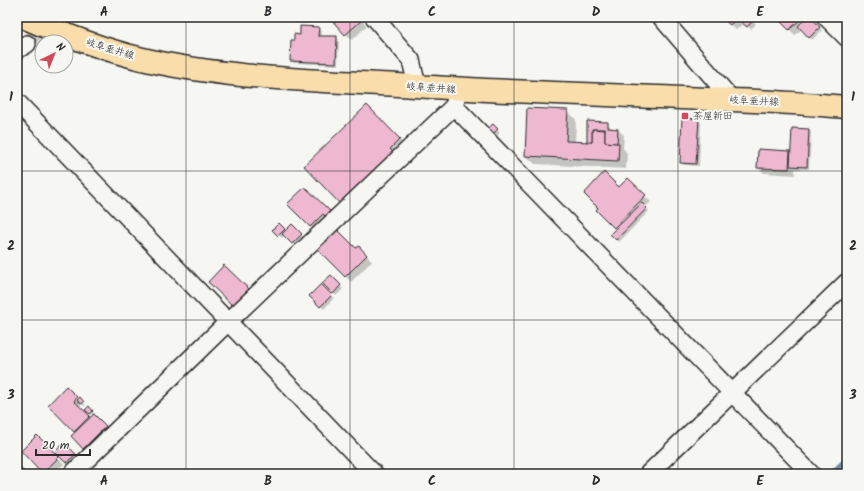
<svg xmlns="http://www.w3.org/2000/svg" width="864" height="491" viewBox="0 0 864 491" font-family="Kalam,'Klee One',sans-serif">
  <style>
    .shadow { fill: #0003 }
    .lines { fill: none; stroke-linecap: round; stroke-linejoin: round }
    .stream { stroke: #718da7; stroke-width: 5.5 }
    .building { fill: #eeb8d1; stroke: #2b2b2b }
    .street-tunnel { stroke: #cdcdca; stroke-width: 17; stroke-dasharray: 17 8; stroke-linecap: butt }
    .street-casing { stroke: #2b2b2b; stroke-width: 20 }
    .primary-casing { stroke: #2b2b2b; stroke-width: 25 }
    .street { stroke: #f6f6f2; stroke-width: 17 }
    .primary { stroke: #f9ddab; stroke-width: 22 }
    .grid { fill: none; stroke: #2b2b2b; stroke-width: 1; stroke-opacity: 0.55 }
    .poi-dot { fill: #d1495b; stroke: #f6f6f2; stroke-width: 1.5 }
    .labels { text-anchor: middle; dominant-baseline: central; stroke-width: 4; stroke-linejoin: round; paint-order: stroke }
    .street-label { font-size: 10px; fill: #2b2b2b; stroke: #f6f6f2 }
    .poi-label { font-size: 10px; fill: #2b2b2b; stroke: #f6f6f2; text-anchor: start }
    .neatline { fill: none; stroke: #2b2b2b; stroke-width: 1.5 }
    .grid-label { font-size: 13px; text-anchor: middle; font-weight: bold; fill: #2b2b2b }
  </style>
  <rect width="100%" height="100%" fill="#f6f6f2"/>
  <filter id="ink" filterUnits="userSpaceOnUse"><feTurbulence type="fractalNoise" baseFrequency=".025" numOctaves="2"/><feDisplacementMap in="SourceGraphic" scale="8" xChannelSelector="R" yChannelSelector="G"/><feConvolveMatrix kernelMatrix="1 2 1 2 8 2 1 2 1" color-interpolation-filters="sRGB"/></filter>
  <g filter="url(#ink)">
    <g class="shadow">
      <polygon points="331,17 359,17 367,26 352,40"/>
      <polygon points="723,17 750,17 756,24 751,29 744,23 736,30"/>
      <polygon points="777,17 810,17 822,30 812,40 802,29 795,35"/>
      <polygon points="318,28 321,31 321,37 337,37 339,40 338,65 294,63 291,60 295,41 301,36"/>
      <polygon points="367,106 402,142 392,152 395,156 343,206"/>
      <polygon points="568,111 576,120 575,142 589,143 588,122 607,123 613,129 618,130 624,135 623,148 627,153 626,169 535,164 526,156"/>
      <polygon points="698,120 701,123 699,166 684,165 681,163"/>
      <polygon points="493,126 500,133 496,137 489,129"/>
      <polygon points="808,130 811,132 809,169 795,169 795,175 764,173 758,168 790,152 791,153"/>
      <polygon points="628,180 651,202 645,207 649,211 619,242 612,234 616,229 597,210"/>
      <polygon points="305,188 335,218 316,232 289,204"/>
      <polygon points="279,224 286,231 292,225 307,241 299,249 284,235 282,238 274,230"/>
      <polygon points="359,247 372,261 351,282 319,249 356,249"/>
      <polygon points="331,276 343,289 336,296 324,283"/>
      <polygon points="321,285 334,298 324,309 311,296"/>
      <polygon points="66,388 78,400 80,399 86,405 85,406 82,404 79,407 90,418 93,416 87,410 89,408 95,414 94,415 111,433 90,454 72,436 76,432 49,405"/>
      <polygon points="37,436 64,464 53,474 44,474 22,451"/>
      <polygon points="64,444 77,457 69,465 56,452"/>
    </g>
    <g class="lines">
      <polyline class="stream" points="831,474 847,459"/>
    </g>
    <g class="building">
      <polygon points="329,17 360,17 362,20 345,35"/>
      <polygon points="721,17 738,17 730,25"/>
      <polygon points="745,17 751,17 754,20 747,27 741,22"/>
      <polygon points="776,17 803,17 789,30"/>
      <polygon points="807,17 811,17 820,27 809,38 798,26"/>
      <polygon points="300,26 319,27 318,36 337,36 336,63 290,61 291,40 294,40 294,34 300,35"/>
      <polygon points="367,105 400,139 390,149 393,152 340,204 304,166"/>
      <polygon points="527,108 568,110 566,141 592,142 592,129 605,130 605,142 619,143 618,161 525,156"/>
      <polygon points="682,118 699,119 696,164 680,163"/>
      <polygon points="587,121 608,122 608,128 618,129 617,143 605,142 605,129 592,129 592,142 587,142"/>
      <polygon points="493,124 498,129 492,135 487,129"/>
      <polygon points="792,128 809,129 807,167 790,166"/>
      <polygon points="758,149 790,151 789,169 757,168"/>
      <polygon points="604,172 619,187 628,178 646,195 614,228 596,210 598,208 584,194"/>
      <polygon points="305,187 330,211 325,216 323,214 310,227 287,204"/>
      <polygon points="642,203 647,208 616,240 610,234"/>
      <polygon points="279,223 285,229 278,236 272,230"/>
      <polygon points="292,224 302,234 292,244 282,234"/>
      <polygon points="337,229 356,248 359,246 367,255 345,277 317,249"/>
      <polygon points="224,265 250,290 234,307 208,282"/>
      <polygon points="331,275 341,285 333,294 322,283"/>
      <polygon points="321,284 332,295 320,307 309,296"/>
      <polygon points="66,386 77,397 74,401 90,416 74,432 48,405"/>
      <polygon points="80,397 84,402 81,404 77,400"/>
      <polygon points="89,406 93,411 90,414 85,410"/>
      <polygon points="94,414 106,426 83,449 71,436"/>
      <polygon points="37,435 59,457 42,474 21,451"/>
      <polygon points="64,443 76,454 66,463 55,452"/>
      <polygon points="17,464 26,474 17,474"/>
    </g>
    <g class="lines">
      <polyline class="street-tunnel" points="27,44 59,17"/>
      <defs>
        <g id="street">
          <polyline points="374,17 411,60 417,86"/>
          <polyline points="661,17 732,100"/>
          <polyline points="826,17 847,38"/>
          <polyline points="17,50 27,44"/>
          <polyline points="457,95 454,106 811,474"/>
          <polyline points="17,102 374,474"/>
          <polyline points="72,474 228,322 454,106"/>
          <polyline points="648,474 847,282"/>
        </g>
        <path id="primary" d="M23,17c37,16 75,31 115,41 91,22 185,22 278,28 105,7 209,9 314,14 39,1 78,4 117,7"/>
      </defs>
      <use href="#street" class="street-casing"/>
      <use href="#primary" class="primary-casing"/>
      <use href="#street" class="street"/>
      <use href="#primary" class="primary"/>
    </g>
  </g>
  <path class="grid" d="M186,17v457M350,17v457M514,17v457M678,17v457M17,171h830M17,320h830"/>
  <rect class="poi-dot" x="681" y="112" width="8" height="8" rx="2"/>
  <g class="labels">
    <g class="street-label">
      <text transform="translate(110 49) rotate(17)">岐阜垂井線</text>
      <text transform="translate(431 88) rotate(4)">岐阜垂井線</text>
      <text transform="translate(754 101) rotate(3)">岐阜垂井線</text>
    </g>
    <g class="poi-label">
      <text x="693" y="116">茶屋新田</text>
    </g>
  </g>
  <rect width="864" height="491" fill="none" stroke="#f6f6f2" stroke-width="44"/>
  <g transform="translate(54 54) rotate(43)"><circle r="19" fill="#f6f6f2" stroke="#a5a5a2"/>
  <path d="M0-3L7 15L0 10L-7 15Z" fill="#d1495b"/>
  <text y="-6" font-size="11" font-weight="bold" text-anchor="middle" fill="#2b2b2b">N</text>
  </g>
  <path d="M36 449v6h54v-6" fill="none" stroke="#2b2b2b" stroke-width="2"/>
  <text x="42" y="449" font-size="12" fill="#2b2b2b" stroke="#f6f6f2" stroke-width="3" paint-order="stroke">20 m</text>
  <rect x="22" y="22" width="820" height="447" class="neatline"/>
  <g class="grid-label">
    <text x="104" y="16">A</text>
    <text x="268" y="16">B</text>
    <text x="432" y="16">C</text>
    <text x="596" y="16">D</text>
    <text x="760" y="16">E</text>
    <text x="11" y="101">1</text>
    <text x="853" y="101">1</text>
    <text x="11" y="250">2</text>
    <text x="853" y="250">2</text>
    <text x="11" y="399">3</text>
    <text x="853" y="399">3</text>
    <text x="104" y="485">A</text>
    <text x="268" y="485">B</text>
    <text x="432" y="485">C</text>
    <text x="596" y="485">D</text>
    <text x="760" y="485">E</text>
  </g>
</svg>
